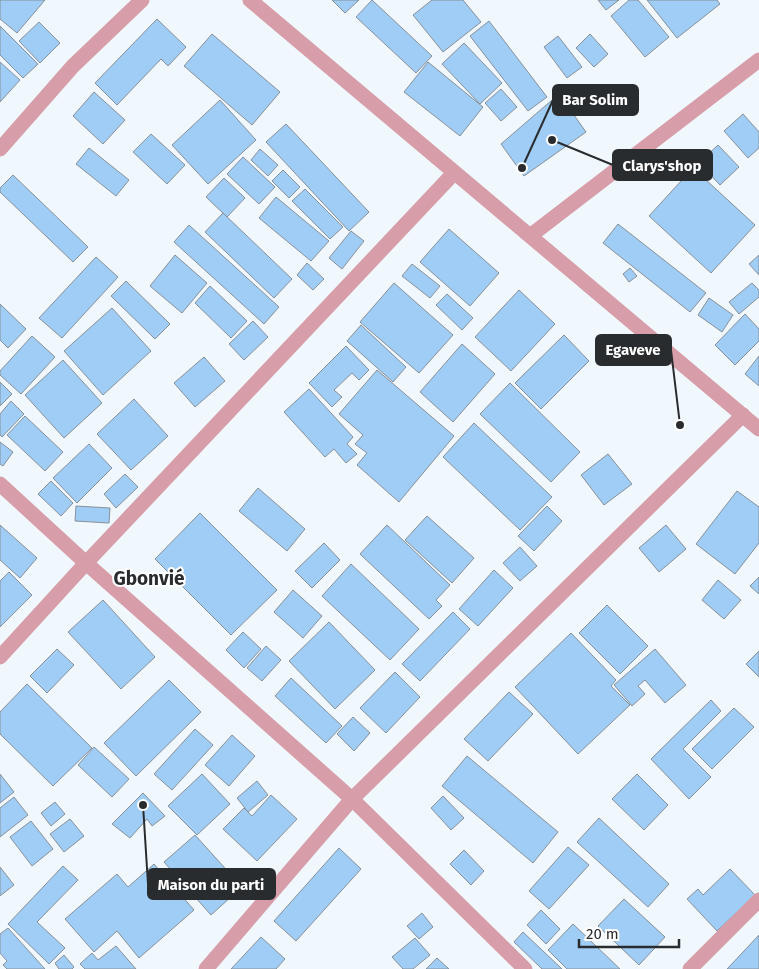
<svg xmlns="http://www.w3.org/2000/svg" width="759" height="969" viewBox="0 0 759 969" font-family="'Fira Sans',sans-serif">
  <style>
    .building { fill: #9fcdf6; stroke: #889098 }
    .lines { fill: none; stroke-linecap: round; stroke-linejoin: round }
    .minor { stroke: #d79ea9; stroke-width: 15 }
    .labels { text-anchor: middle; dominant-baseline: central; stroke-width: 4; stroke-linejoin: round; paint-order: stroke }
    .district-label { font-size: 19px; font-weight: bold; fill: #292c2f; stroke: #fff }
    .leader { fill: none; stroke: #292c2f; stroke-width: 2 }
    .callout-dot { fill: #292c2f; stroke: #fff; stroke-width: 2 }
    .callout { fill: #292c2f; stroke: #292c2f; stroke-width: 2 }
    .callout-label { font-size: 15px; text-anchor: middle; font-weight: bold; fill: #fff }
  </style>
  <rect width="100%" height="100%" fill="#f0f8fe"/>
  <g class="building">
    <polygon points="0,0 45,0 17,33 0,19"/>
    <polygon points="332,0 359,0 345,13"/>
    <polygon points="372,0 432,56 416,73 356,17"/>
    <polygon points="432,0 463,0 481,22 443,52 413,15"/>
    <polygon points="598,0 619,0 606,10"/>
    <polygon points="629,0 638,0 669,37 645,57 611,16"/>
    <polygon points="647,0 717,0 720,4 677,38"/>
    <polygon points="157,19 186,47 168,66 161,59 117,105 95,83"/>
    <polygon points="489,21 547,97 528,111 470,36"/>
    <polygon points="39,22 60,43 40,63 19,41"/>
    <polygon points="0,26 38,64 23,78 0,55"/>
    <polygon points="212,34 280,92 252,125 184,66"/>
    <polygon points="590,34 608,54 594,67 576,48"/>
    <polygon points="558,36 582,67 567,78 544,47"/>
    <polygon points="464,43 502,83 480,104 442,64"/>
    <polygon points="0,62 20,80 0,102"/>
    <polygon points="428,62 483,107 460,136 404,92"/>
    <polygon points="501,89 517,107 501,121 485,103"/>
    <polygon points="94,92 125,120 103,144 73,116"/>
    <polygon points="559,94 586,132 524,176 501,144"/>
    <polygon points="220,100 256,140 208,184 172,145"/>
    <polygon points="743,114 759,132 759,148 748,158 724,131"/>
    <polygon points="286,124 369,212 349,231 266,142"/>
    <polygon points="151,134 185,165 167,184 133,152"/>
    <polygon points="718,145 739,167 720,185 699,163"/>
    <polygon points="89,148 129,180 116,196 76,164"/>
    <polygon points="260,149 278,165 268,176 251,160"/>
    <polygon points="243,157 275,187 259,204 227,174"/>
    <polygon points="693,168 755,225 711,273 649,216"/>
    <polygon points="283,170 300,187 289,198 272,181"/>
    <polygon points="13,175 88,247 73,262 0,192 0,188"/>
    <polygon points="224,178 245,198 227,217 206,197"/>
    <polygon points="305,189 343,227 330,239 292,201"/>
    <polygon points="276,197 329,241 311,261 259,218"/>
    <polygon points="223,213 292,279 274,298 205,232"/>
    <polygon points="618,224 706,293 690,312 603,243"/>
    <polygon points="189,225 279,307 264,324 174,242"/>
    <polygon points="449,229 499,273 470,306 420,262"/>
    <polygon points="351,231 364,241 342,269 329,258"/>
    <polygon points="175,255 207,283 182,313 150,286"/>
    <polygon points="759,255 759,275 749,264"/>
    <polygon points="96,257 118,277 62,338 39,318"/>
    <polygon points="307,263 324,279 313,290 297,275"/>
    <polygon points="412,264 440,286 430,298 402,276"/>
    <polygon points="630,268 637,276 629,282 623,274"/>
    <polygon points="126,281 170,324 155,339 111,296"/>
    <polygon points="394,283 453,335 419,373 360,322"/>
    <polygon points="752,283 759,290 759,297 739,314 729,302"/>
    <polygon points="210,286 247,321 231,338 195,303"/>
    <polygon points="519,290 555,324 511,371 475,337"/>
    <polygon points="447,294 473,318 462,330 436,305"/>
    <polygon points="709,298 733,315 722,332 698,315"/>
    <polygon points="0,304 26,329 8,348 0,340"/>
    <polygon points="112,308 151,351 103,395 64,351"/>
    <polygon points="745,314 759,329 759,341 735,365 715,345"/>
    <polygon points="253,321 268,337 244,360 229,344"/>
    <polygon points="361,325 406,367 393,382 347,341"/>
    <polygon points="564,335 589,361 541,409 515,383"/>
    <polygon points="32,336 55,357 21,394 0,375 0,371"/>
    <polygon points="462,344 495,374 453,422 420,392"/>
    <polygon points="346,346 369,370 359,380 352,373 334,390 342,397 332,407 309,383"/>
    <polygon points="759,356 759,386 745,374"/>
    <polygon points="204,357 225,381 195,407 174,383"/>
    <polygon points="63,360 102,403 64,438 25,395"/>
    <polygon points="377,370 454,436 399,502 357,465 367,453 355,444 363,435 339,414"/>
    <polygon points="0,382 12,394 0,406"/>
    <polygon points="510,383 580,452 551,482 480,414"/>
    <polygon points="309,389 353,437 347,444 357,454 346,463 334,449 325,457 284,412"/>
    <polygon points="134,399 168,436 131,470 97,434"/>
    <polygon points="11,401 24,414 2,437 0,435 0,414"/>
    <polygon points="25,416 63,452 45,471 7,435"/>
    <polygon points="474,423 552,497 520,530 443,457"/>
    <polygon points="0,442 13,452 3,466 0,464"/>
    <polygon points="89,444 112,468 77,503 53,478"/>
    <polygon points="608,454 632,484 604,505 581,475"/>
    <polygon points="125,474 138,487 116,508 104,494"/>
    <polygon points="51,481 73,503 61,516 38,494"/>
    <polygon points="258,488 305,529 287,551 239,511"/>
    <polygon points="737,491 759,507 759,543 735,574 696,544"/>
    <polygon points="76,506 110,508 109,523 75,521"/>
    <polygon points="547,506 562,521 534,551 518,536"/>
    <polygon points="200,513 277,590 231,635 155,559"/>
    <polygon points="427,516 474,558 452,583 405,540"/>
    <polygon points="0,525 37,558 20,578 0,560"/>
    <polygon points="387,525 450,585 436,600 442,606 429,619 360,554"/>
    <polygon points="666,525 686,549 659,572 639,548"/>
    <polygon points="324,543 340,560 312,588 295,571"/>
    <polygon points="520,547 537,566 520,581 503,563"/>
    <polygon points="351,564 419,629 390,660 322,596"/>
    <polygon points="494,570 513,588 478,626 459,609"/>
    <polygon points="9,572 32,595 0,627 0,581"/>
    <polygon points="759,577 759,594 750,586"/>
    <polygon points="718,580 741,600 724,619 702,600"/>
    <polygon points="293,590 322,616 303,638 274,612"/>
    <polygon points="103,600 155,657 121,689 68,632"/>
    <polygon points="607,605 648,646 620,674 579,633"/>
    <polygon points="453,612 470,629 420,681 402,664"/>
    <polygon points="329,622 375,670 335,709 289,661"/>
    <polygon points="243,632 261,649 244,668 226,650"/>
    <polygon points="571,633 616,680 611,686 630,705 578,754 515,687"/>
    <polygon points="266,646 281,660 262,681 247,668"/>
    <polygon points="57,649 74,665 47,693 30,676"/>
    <polygon points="655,649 686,685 665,703 645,680 638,686 645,694 632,706 614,685"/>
    <polygon points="759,651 759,677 746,664"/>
    <polygon points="395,672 420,697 386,733 360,708"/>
    <polygon points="291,678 342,726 326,743 275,696"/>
    <polygon points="169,680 201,712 136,776 104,743"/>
    <polygon points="27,684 92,748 53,786 0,734 0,712"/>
    <polygon points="509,692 533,714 488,761 464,739"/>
    <polygon points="711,700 721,711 683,749 711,777 689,799 651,759"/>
    <polygon points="734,708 754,727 712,769 692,749"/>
    <polygon points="353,717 370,733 354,751 337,734"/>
    <polygon points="195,729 213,745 172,790 154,774"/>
    <polygon points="232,735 255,756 229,786 205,765"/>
    <polygon points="94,747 129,779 112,797 78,765"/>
    <polygon points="467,756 558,832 533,863 442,786"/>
    <polygon points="0,774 14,792 0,803"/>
    <polygon points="202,774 230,804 197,835 168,806"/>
    <polygon points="637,774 668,805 644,830 612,799"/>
    <polygon points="257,781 268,795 248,812 237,798"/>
    <polygon points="143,793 165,816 152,826 147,819 130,838 112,824"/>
    <polygon points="271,795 297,819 257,861 223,829 244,808 252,816"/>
    <polygon points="443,796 464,818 451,830 431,808"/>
    <polygon points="14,797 28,815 0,837 0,808"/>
    <polygon points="55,802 65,814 51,826 41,813"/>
    <polygon points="599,818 669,884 648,907 577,842"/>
    <polygon points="70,819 84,836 64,852 50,834"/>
    <polygon points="31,821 53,849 32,866 10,837"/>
    <polygon points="195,835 242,887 211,915 164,862"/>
    <polygon points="568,847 589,865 549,909 529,891"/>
    <polygon points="339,848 361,869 296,941 274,921"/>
    <polygon points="464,850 484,871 471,885 450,864"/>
    <polygon points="154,864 194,910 139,958 117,931 94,952 65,919 117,874 128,887"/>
    <polygon points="63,866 78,880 37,922 65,948 49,964 8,924"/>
    <polygon points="0,867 14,885 0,896"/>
    <polygon points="730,869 755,895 717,931 687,899 698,889 703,895"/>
    <polygon points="624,899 665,937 639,965 598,926"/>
    <polygon points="541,910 560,929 546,944 527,925"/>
    <polygon points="422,913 433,927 419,939 407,926"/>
    <polygon points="573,924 620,969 567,969 548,950"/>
    <polygon points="8,928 45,969 7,969 3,965 7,961 0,953 0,934"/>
    <polygon points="523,932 562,969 542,969 514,942"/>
    <polygon points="759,935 759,969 727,969"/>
    <polygon points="261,937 285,959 276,969 231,969"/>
    <polygon points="415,938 430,955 413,969 403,969 392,957"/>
    <polygon points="116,946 136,969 85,969 80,964 92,953 98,960"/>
    <polygon points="64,955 74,967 72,969 59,969 55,963"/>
    <polygon points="437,958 449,969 426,969"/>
  </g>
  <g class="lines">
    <g class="minor">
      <polyline points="250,0 759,429"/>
      <polyline points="0,149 73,66 142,0"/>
      <polyline points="530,236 759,60"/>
      <polyline points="0,484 86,563 352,799 525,969"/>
      <polyline points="0,657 86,563 454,173"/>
      <polyline points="206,969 352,799 743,415"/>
      <polyline points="690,969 759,900"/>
    </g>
  </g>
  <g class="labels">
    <g class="district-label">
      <text x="149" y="578">Gbonvié</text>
    </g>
  </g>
  <path class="leader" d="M522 168L553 100M552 140L613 165M680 425L671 350M143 805L148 884"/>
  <g class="callout-dot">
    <circle cx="522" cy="168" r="5"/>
    <circle cx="552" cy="140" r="5"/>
    <circle cx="680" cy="425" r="5"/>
    <circle cx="143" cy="805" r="5"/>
  </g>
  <g class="callout">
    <rect x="553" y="85" width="85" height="30" rx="5"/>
    <rect x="613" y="150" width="99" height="30" rx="5"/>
    <rect x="596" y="335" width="75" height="30" rx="5"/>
    <rect x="148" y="869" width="127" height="30" rx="5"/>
  </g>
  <g class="callout-label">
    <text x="595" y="105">Bar Solim</text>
    <text x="662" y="171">Clarys'shop</text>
    <text x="633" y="355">Egaveve</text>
    <text x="211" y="890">Maison du parti</text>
  </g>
  <path d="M579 939v8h100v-8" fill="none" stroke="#292c2f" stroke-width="2.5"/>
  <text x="586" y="939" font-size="15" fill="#292c2f" stroke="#ffffff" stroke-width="4" paint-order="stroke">20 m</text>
</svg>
